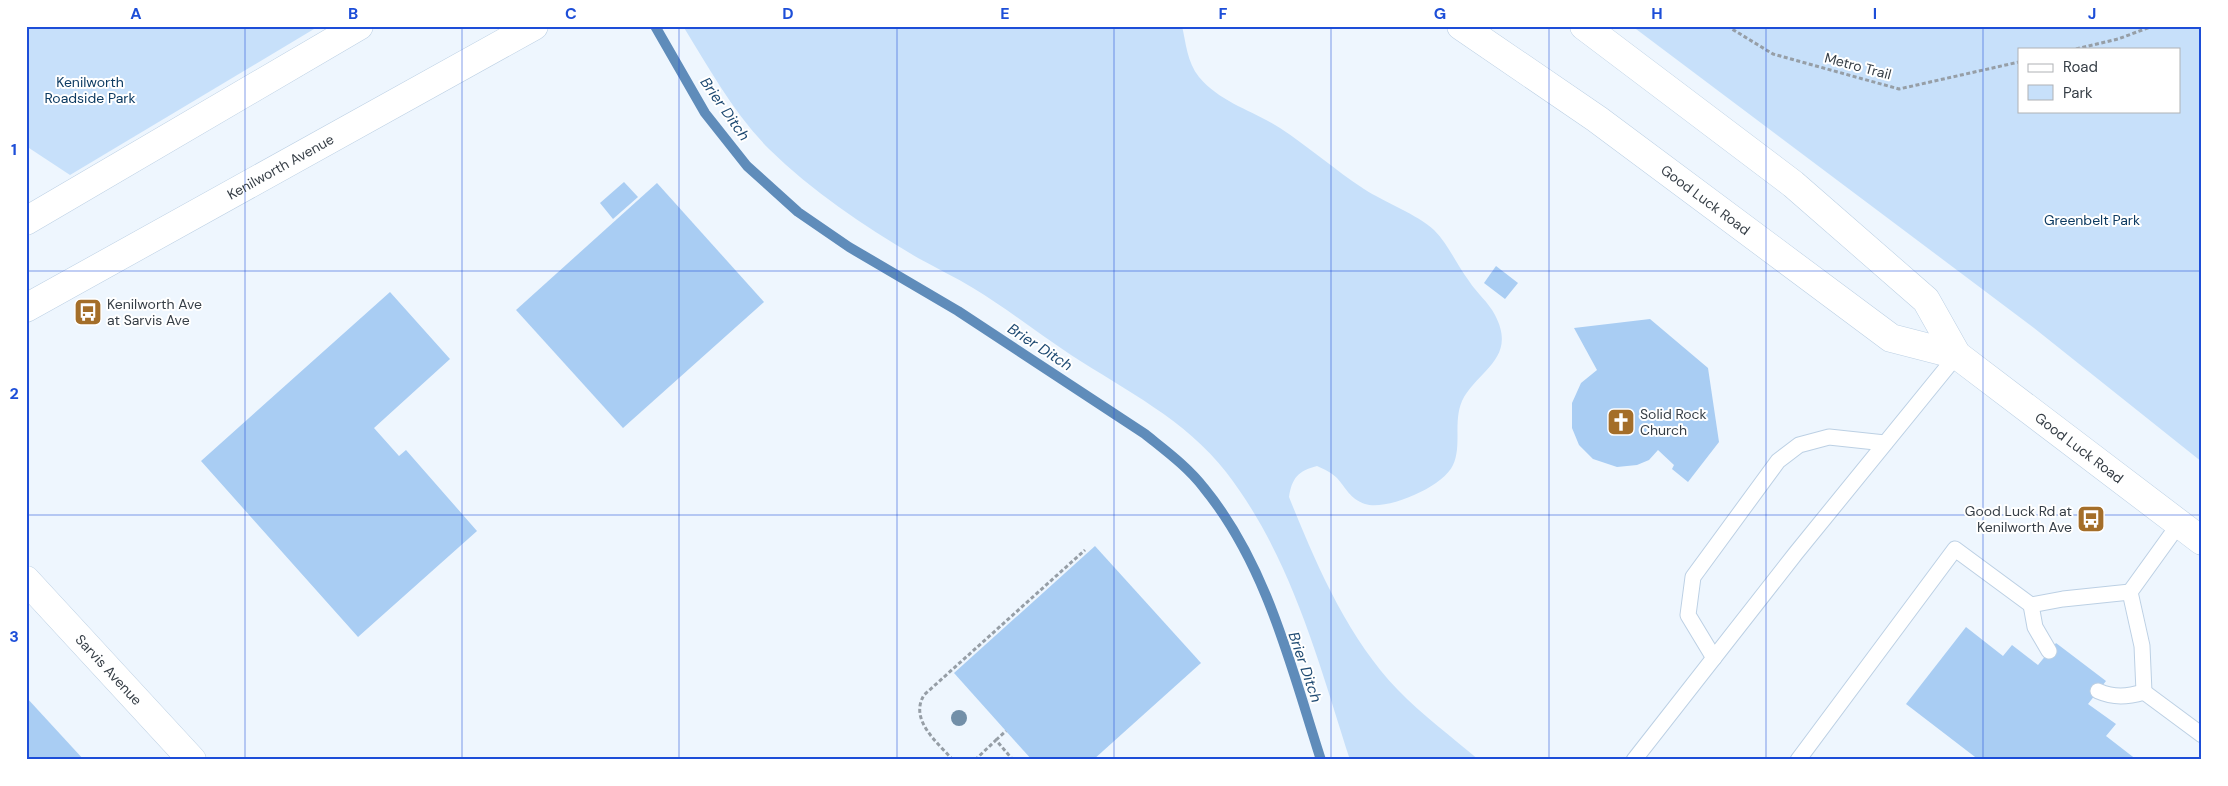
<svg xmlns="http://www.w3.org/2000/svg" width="2228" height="786" viewBox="0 0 2228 786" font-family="'DM Sans',sans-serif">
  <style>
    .green { fill: #c7e0fa; fill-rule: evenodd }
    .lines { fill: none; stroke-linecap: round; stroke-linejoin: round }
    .stream { stroke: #5f8cba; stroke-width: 10 }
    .building { fill: #a9cdf3 }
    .service-casing { stroke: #bcd0e4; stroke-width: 17 }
    .minor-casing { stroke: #bcd0e4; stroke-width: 29 }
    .secondary-casing { stroke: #bcd0e4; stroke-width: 29 }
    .primary-casing { stroke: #bcd0e4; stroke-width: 29 }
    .path { stroke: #969ea6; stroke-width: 3; stroke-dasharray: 4 2.5; stroke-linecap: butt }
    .service { stroke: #fff; stroke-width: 15 }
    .minor { stroke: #fff; stroke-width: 28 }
    .secondary { stroke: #fff; stroke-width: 28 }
    .primary { stroke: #fff; stroke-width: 28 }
    .tree { fill: #728fa8 }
    .grid { fill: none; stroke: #1d4ed8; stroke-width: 1; stroke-opacity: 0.55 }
    .labels { text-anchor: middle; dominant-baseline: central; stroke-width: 4; stroke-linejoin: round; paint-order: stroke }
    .street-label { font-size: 14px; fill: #363e46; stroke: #fff }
    .park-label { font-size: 14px; fill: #0d3b62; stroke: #fff }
    .poi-label { font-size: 14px; fill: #363e46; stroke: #fff; text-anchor: start }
    .water-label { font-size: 15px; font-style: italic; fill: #1d4971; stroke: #fff }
    .neatline { fill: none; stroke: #1d4ed8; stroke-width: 2 }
    .grid-label { font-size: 16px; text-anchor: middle; font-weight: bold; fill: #1d4ed8 }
  </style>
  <rect width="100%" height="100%" fill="#eef6fe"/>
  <g class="green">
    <polygon points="26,26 319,26 70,175 26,146"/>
    <path d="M683,26h499c4,17 5,36 17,51 22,26 53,33 81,51 29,19 55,42 84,61 20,13 54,26 70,41 15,15 22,34 35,51 7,11 20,22 26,34 23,44 -18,55 -33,86 -9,21 0,45 -9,64 -10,22 -66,46 -88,39 -15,-5 -19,-16 -28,-26 -5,-5 -13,-9 -20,-12 -19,5 -25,12 -28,31 27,67 58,140 109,193 24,25 54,47 81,70h-129c-32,-100 -59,-204 -124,-288 -40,-52 -101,-82 -155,-117 -33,-22 -65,-47 -98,-67 -18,-11 -37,-20 -55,-30 -53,-31 -105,-66 -149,-109 -35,-35 -60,-81 -86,-123z"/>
    <path d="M1632,26h570v436l-168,-134zM2019,49h160v62h-160z"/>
  </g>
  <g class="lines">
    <path class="stream" d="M655,26l50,87 42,53 51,46 51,35 109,64 187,123c21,17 43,33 59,54 63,77 87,179 117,272"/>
  </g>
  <g class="building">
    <polygon points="624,182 638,197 613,219 600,203"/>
    <polygon points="657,183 764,302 623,428 516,310"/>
    <polygon points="1496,266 1518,283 1505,299 1484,283"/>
    <polygon points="390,292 450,359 374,428 399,456 406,450 477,531 358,637 201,461"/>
    <polygon points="1650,319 1708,368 1719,442 1688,482 1672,469 1674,465 1658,450 1649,460 1637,465 1617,467 1593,459 1579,445 1572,428 1572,403 1581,383 1597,370 1574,328"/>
    <polygon points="1095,546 1201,663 1093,760 1032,760 954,673"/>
    <polygon points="1966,627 2003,656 2012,645 2038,665 2056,643 2106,681 2088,704 2116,724 2106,736 2137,760 1979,760 1906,704"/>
    <polygon points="26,697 84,760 26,760"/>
  </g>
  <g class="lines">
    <defs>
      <g id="service">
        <polyline points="2031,605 2035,627 2049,651"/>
        <polyline points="1714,658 1688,615 1693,577 1778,461 1799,445 1829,437 1885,443"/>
        <path d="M2098,691c16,7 29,6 46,1l58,43"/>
        <polyline points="2144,692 2142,646 2130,592 2179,524"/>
        <polyline points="1634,760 1796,553 1957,355"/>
        <polyline points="1798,760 1955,549 2031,605 2063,599 2130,592"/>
      </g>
      <g id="minor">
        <path id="s1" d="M26,580l166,180"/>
      </g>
      <g id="secondary">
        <path id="s2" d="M1461,26l136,93 294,219 66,17"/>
        <path id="s3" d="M1584,26l209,158 133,116 31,55 245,186"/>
      </g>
      <g id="primary">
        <polyline points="26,221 359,26"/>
        <path id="s4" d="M26,308l508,-282"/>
      </g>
    </defs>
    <use href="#service" class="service-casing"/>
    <use href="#minor" class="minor-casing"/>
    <use href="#secondary" class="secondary-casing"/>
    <use href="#primary" class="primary-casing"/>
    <g class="path">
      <polyline points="1727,26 1773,54 1899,89 2019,62"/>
      <polyline points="2076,49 2118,39 2153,26"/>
      <polyline points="996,740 1006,731"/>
      <path d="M953,760c-16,-18 -44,-40 -29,-65l161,-145"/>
      <polyline points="975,760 996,740 1013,760"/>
    </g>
    <use href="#service" class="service"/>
    <use href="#minor" class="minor"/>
    <use href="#secondary" class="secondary"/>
    <use href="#primary" class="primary"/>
  </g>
  <circle class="tree" cx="959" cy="718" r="8"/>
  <path class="grid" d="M245,26v734M462,26v734M679,26v734M897,26v734M1114,26v734M1331,26v734M1549,26v734M1766,26v734M1983,26v734M26,271h2176M26,515h2176"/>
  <defs>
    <symbol id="bus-square" viewBox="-11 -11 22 22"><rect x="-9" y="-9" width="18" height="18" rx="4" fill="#a46e29" stroke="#fff"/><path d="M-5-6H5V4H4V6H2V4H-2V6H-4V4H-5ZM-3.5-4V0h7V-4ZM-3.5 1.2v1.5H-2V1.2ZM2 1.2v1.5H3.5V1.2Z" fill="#fff"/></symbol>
    <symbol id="church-square" viewBox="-11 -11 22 22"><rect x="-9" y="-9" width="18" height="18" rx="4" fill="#a46e29" stroke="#fff"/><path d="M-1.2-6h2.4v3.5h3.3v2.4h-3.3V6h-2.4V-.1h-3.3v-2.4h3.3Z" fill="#fff"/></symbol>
  </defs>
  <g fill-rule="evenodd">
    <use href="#bus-square" x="72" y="296" width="32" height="32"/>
    <use href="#church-square" x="1605" y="406" width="32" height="32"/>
    <use href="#bus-square" x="2075" y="503" width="32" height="32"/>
  </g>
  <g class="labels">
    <g class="street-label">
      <text transform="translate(1858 66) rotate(15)">Metro Trail</text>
      <text stroke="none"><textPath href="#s4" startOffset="291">Kenilworth Avenue</textPath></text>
      <text stroke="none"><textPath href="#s2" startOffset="300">Good Luck Road</textPath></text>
      <text stroke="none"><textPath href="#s3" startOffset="655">Good Luck Road</textPath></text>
      <text stroke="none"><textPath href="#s1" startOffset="122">Sarvis Avenue</textPath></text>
    </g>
    <g class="park-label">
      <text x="90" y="82">Kenilworth<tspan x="90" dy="16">Roadside Park</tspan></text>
      <text x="2092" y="220">Greenbelt Park</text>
    </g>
    <g class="poi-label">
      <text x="107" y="304">Kenilworth Ave<tspan x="107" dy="16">at Sarvis Ave</tspan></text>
      <text x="1640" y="414">Solid Rock<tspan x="1640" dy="16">Church</tspan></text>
      <text x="2072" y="511" text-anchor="end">Good Luck Rd at<tspan x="2072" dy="16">Kenilworth Ave</tspan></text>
    </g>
    <g class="water-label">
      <text transform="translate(725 109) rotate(55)">Brier Ditch</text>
      <text transform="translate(1040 347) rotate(33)">Brier Ditch</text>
      <text transform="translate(1305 667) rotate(71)">Brier Ditch</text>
    </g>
  </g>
  <rect width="2228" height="786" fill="none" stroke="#ffffff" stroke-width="55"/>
  <rect x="2018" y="48" width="162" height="65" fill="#ffffff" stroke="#afb2b5"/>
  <rect x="2028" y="64" width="25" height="8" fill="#ffffff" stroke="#afb2b5"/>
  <text x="2063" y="72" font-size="15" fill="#363e46">Road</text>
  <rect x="2028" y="85" width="25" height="15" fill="#c7e0fa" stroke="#afb2b5"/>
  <text x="2063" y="98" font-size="15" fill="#363e46">Park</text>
  <rect x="28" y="28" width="2172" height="730" class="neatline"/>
  <g class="grid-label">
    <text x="136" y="19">A</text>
    <text x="353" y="19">B</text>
    <text x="571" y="19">C</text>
    <text x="788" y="19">D</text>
    <text x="1005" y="19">E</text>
    <text x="1223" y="19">F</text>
    <text x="1440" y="19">G</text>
    <text x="1657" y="19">H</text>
    <text x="1875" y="19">I</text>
    <text x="2092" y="19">J</text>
    <text x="14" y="155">1</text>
    <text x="14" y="399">2</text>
    <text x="14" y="642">3</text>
  </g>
</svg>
